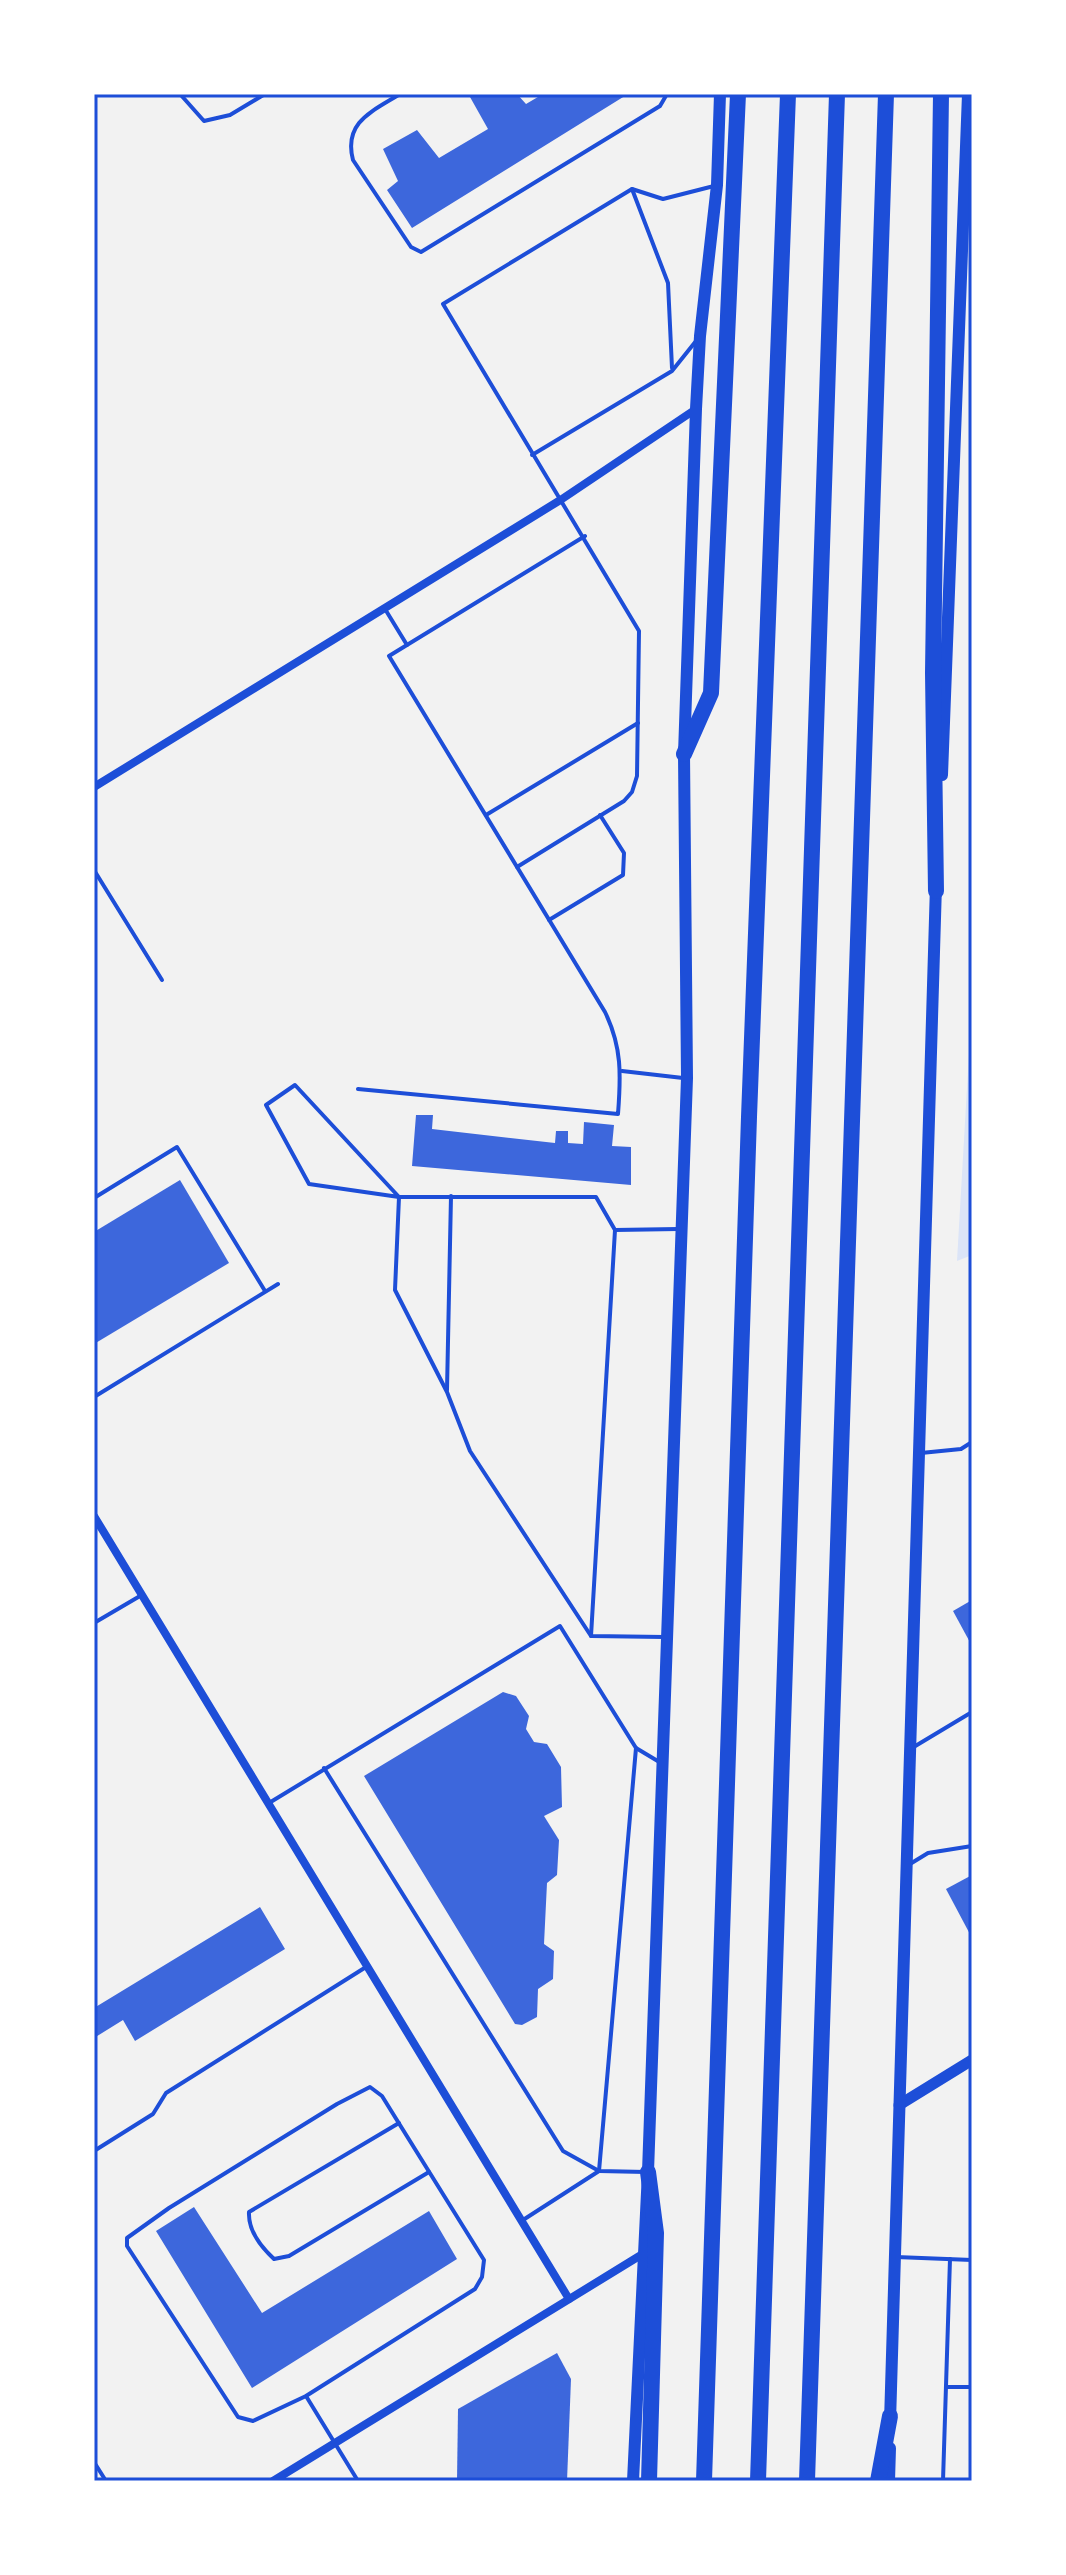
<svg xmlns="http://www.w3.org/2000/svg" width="1066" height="2575" viewBox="0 0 1066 2575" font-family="Mulish,sans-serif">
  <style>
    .green { fill: #dbe4f7 }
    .building { fill: #3d67dc }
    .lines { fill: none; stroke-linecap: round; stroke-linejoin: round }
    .service { stroke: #1d4ed8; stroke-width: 4 }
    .minor { stroke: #1d4ed8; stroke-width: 8 }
    .tertiary { stroke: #1d4ed8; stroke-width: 11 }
    .secondary { stroke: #1d4ed8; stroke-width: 12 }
    .motorway { stroke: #1d4ed8; stroke-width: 16 }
    .neatline { fill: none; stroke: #1d4ed8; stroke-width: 3 }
  </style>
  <rect width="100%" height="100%" fill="#f2f2f2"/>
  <polygon class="green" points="972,1001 972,1255 957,1261"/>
  <g class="building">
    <polygon points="475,94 517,94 526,104 543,94 628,94 412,228 387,190 398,181 383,149 417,130 439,158 488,129 470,97"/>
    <polygon points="416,1115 433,1115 432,1129 555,1143 556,1131 568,1131 568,1143 583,1144 584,1122 614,1125 612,1146 631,1147 631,1185 412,1166"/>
    <polygon points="180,1180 229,1263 94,1344 94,1232"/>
    <polygon points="972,1600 972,1646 953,1611"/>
    <polygon points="503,1692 516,1696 529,1716 526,1729 534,1742 547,1744 561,1767 562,1807 544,1816 559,1840 557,1875 547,1883 544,1944 554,1951 553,1979 538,1989 537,2017 522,2025 515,2024 364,1776"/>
    <polygon points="972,1875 972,1938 946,1889"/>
    <polygon points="260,1907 285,1949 135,2041 123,2020 94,2038 94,2008"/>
    <polygon points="194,2207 262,2313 429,2211 457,2259 252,2388 156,2231"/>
    <polygon points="557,2353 571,2379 567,2481 457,2481 458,2409"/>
  </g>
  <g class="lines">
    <g class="service">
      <polyline points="180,94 204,121 230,115 265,94"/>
      <path d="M400,94c-27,17 -57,28 -47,66l58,87 10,5 239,-146 7,-12"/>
      <polyline points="632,189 668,283 672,368"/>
      <polyline points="532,455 672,371 696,341"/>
      <polyline points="385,609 407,645"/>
      <polyline points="486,815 638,723"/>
      <polyline points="517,867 624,801 632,792 637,776 639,631 443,304 632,189 663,199 714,186"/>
      <polyline points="94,870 162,980"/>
      <polyline points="549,920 623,875 624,853 600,815"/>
      <polyline points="622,1071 683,1078"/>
      <path d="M358,1089l260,25c3,-39 4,-67 -13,-102l-216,-356 196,-120"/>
      <polyline points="94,1198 177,1147 265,1291"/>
      <polyline points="447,1390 451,1196"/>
      <polyline points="94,1397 278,1284"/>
      <polyline points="921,1453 961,1449 972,1442"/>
      <polyline points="94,1623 140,1596"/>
      <polyline points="591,1636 470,1451 447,1392 395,1290 399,1197 309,1184 266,1105 295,1085 399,1197 596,1197 615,1230"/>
      <polyline points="664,1637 591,1636 615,1230 678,1229"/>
      <polyline points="636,1748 661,1763"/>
      <polyline points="912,1748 972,1712"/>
      <polyline points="324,1768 563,2151 599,2171 646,2172"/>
      <polyline points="269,1803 560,1626 636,1748 599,2171 523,2220"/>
      <polyline points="910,1864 928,1853 972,1846"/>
      <path d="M399,2123l-150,89c-1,19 12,35 25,47l15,-3 140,-84"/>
      <polyline points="94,2151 153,2114 166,2093 366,1967"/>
      <polyline points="896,2257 972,2260"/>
      <polyline points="946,2387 972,2387"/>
      <polyline points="306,2396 253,2421 238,2417 127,2246 127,2238 169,2208 337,2104 370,2087 382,2096 395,2117 484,2260 482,2277 475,2289 306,2396 358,2481"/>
      <polyline points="94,2462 106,2481"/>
      <polyline points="943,2481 950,2259"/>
    </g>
    <g class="minor">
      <polyline points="94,787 562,499 696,409"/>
      <polyline points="94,1516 569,2299"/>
      <polyline points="273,2481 641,2255"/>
    </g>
    <polyline class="tertiary" points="899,2105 972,2060"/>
    <g class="secondary">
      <polyline points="942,775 968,94"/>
      <polyline points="890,2422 936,885"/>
      <polyline points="633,2481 648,2172 687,1078 684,754 696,409 700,336 717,185 720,94"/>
      <polyline points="889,2481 890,2448"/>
    </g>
    <g class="motorway">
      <polyline points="684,754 711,693 738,94"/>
      <polyline points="936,891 933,673 941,94"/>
      <polyline points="648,2172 656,2233 649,2481"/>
      <polyline points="704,2481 749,1117 788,94"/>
      <polyline points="758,2481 837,94"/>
      <polyline points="807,2481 886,94"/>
      <polyline points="878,2481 890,2416"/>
    </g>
  </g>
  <rect width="1066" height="2575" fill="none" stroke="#ffffff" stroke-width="192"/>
  <rect x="96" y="96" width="874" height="2383" class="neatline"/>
</svg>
